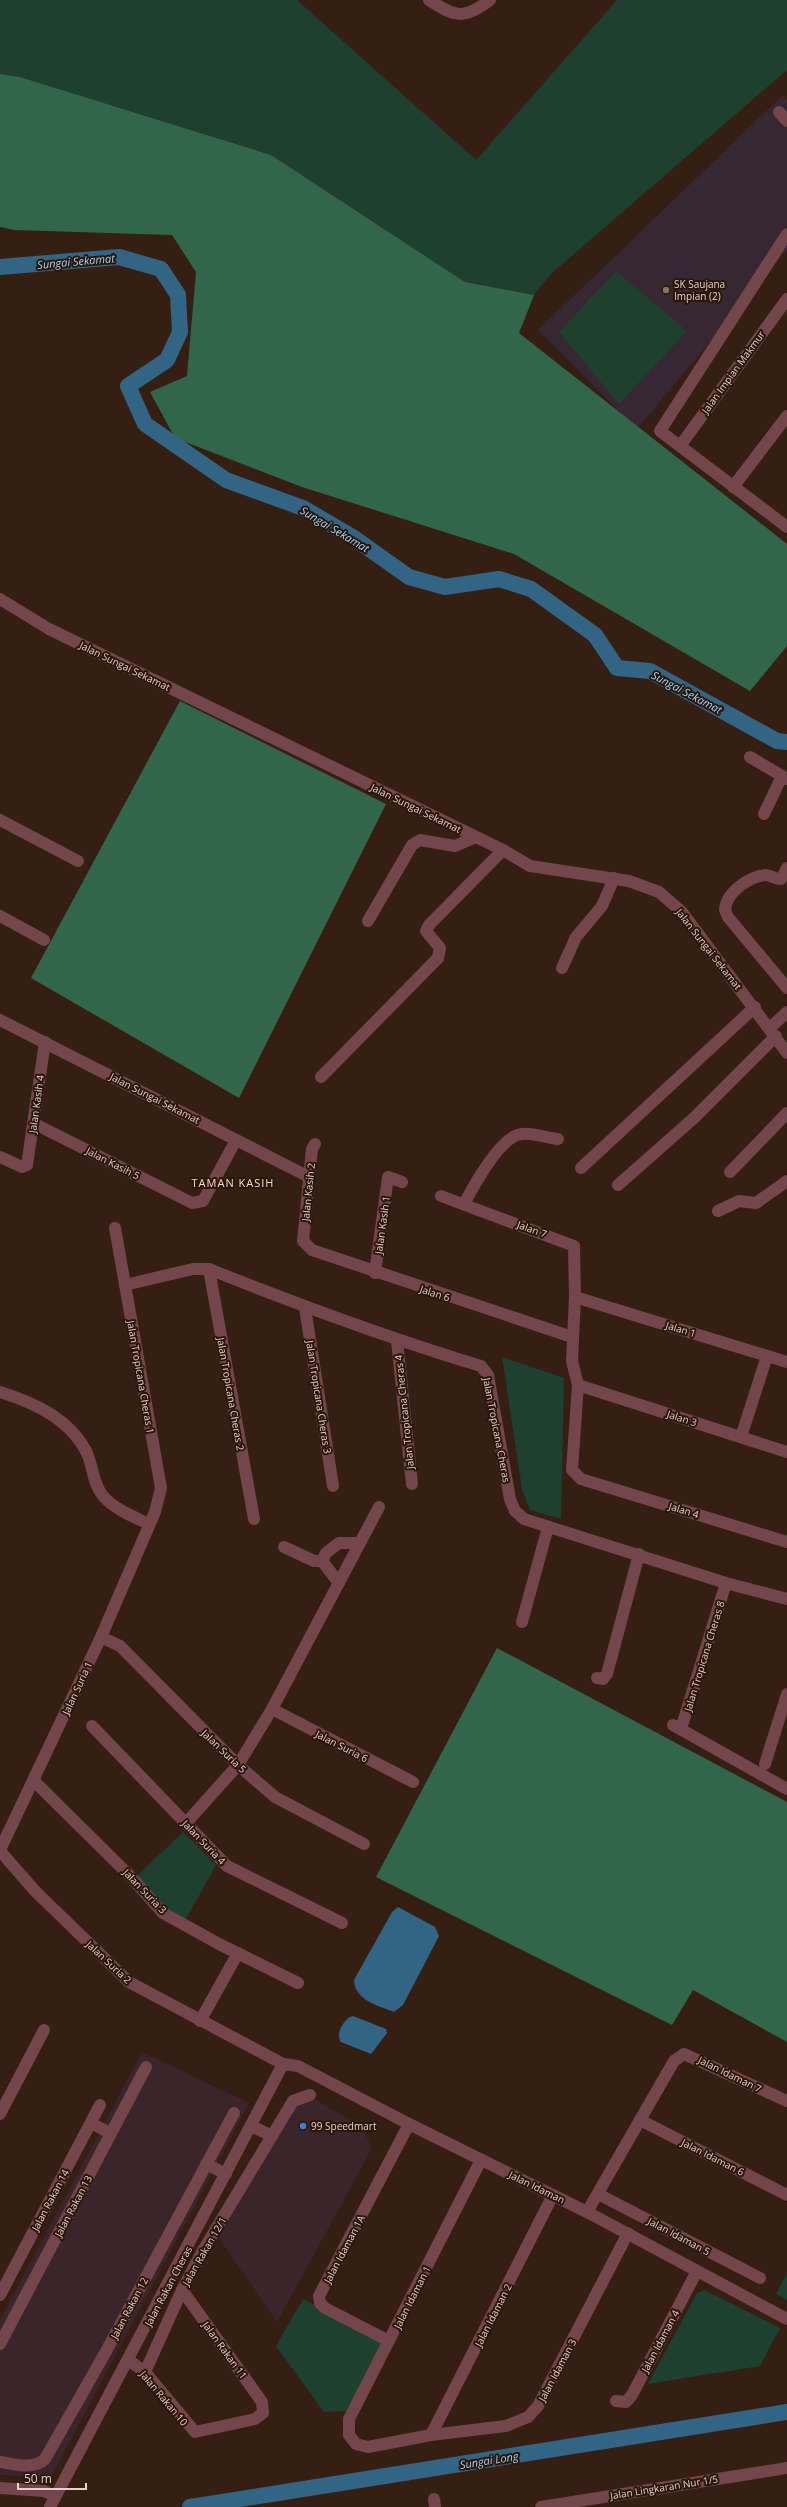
<svg xmlns="http://www.w3.org/2000/svg" width="787" height="2507" viewBox="0 0 787 2507" font-family="'Open Sans',sans-serif">
  <style>
    .commercial { fill: #3a262a }
    .education { fill: #362732 }
    .green { fill: #1e402e }
    .forest { fill: #32664b }
    .water { fill: #326483 }
    .lines { fill: none; stroke-linecap: round; stroke-linejoin: round }
    .river { stroke: #326483; stroke-width: 16 }
    .minor { stroke: #72464a; stroke-width: 12 }
    .education-dot { fill: #8d6e63; stroke: #2b1509; stroke-width: 1.5 }
    .shop-dot { fill: #3f7fe0; stroke: #2b1509; stroke-width: 1.5 }
    .labels { text-anchor: middle; dominant-baseline: central; stroke-width: 4; stroke-linejoin: round; paint-order: stroke }
    .poi-label { font-size: 10px; fill: #e2d2ca; stroke: #2b1509; text-anchor: start }
    .street-label { font-size: 10px; fill: #e2d2ca; stroke: #2b1509 }
    .water-label { font-size: 11px; font-style: italic; fill: #9bd8ff; stroke: #2b1509 }
    .neighbourhood-label { font-size: 11px; letter-spacing: 1px; fill: #fadbcb; stroke: #2b1509 }
  </style>
  <rect width="100%" height="100%" fill="#351f13"/>
  <g class="commercial">
    <polygon points="142,2052 249,2103 51,2477 0,2475 0,2320"/>
    <polygon points="312,2098 362,2127 372,2148 277,2322 217,2235 295,2104"/>
  </g>
  <polygon class="education" points="783,95 787,100 787,250 637,429 538,330"/>
  <g class="green">
    <polygon points="0,0 297,0 476,160 617,0 787,0 787,70 552,273 534,295 465,282 271,155 20,77 0,74"/>
    <polygon points="616,271 687,331 619,404 559,332"/>
    <polygon points="502,1357 564,1378 561,1519 530,1510 522,1489"/>
    <polygon points="183,1832 216,1865 186,1919 168,1909 137,1876"/>
    <polygon points="787,2273 787,2300 776,2294"/>
    <polygon points="704,2290 780,2328 760,2366 648,2384 697,2293"/>
    <polygon points="303,2299 384,2341 346,2411 324,2412 276,2346"/>
  </g>
  <g class="forest">
    <polygon points="0,74 20,77 271,155 465,282 534,295 519,333 787,544 787,646 750,691 514,554 302,487 175,438 150,392 187,376 196,272 172,235 14,230 0,227"/>
    <polygon points="180,701 386,804 239,1098 31,978"/>
    <polygon points="497,1648 787,1802 787,2042 693,1990 672,2025 376,1877"/>
  </g>
  <g class="water">
    <path d="M398,1907l37,20 4,9 -36,69 -9,7c-15,-6 -40,-12 -40,-32l38,-68z"/>
    <path d="M353,2016l33,13 1,4 -16,21 -30,-12c-6,-8 3,-24 12,-26z"/>
  </g>
  <g class="lines">
    <g class="river">
      <polyline points="0,267 119,257 161,269 178,295 180,332 167,360 128,386 145,424 226,480 303,508 354,538 409,577 445,587 499,579 531,589 595,635 617,668 650,671 777,741 787,742"/>
      <polyline points="190,2507 787,2412"/>
    </g>
    <g class="minor">
      <path d="M429,0c26,17 35,20 61,0"/>
      <polyline points="779,112 787,121"/>
      <polyline points="787,234 660,431 787,527"/>
      <polyline points="680,446 787,299"/>
      <polyline points="733,487 787,416"/>
      <polyline points="0,599 49,629 503,850 530,866 629,881 659,892 682,912 787,1053"/>
      <polyline points="750,757 787,779"/>
      <polyline points="764,814 782,776"/>
      <polyline points="0,820 78,861"/>
      <path d="M787,868l-6,11c-6,1 -10,-4 -15,-4 -16,1 -40,17 -41,35l3,7 59,71"/>
      <polyline points="0,916 44,940"/>
      <polyline points="368,921 412,845 420,840 455,846 476,837"/>
      <polyline points="562,968 576,937 602,906 614,878"/>
      <polyline points="0,1020 309,1177"/>
      <polyline points="770,1028 787,1012"/>
      <polyline points="321,1077 438,958 440,948 426,931 429,925 503,850"/>
      <polyline points="33,1123 192,1203 203,1201 236,1140"/>
      <polyline points="315,1144 312,1149 303,1241 312,1250 572,1337"/>
      <polyline points="0,1157 22,1167 27,1165 45,1042"/>
      <polyline points="581,1168 755,1007"/>
      <polyline points="730,1172 787,1113"/>
      <polyline points="618,1185 694,1118 776,1036"/>
      <polyline points="441,1196 574,1246 575,1297 572,1361 578,1385 572,1470 581,1479 787,1542"/>
      <path d="M464,1204c9,-17 36,-67 57,-70 11,-2 26,4 37,5"/>
      <polyline points="718,1211 739,1201 756,1203 787,1181"/>
      <polyline points="209,1269 254,1519"/>
      <polyline points="375,1273 388,1177 402,1182"/>
      <path d="M125,1285l68,-16h16c90,36 179,69 272,97l7,9 22,124 5,12 9,8 202,64 61,16"/>
      <polyline points="575,1297 787,1362"/>
      <polyline points="305,1308 333,1486"/>
      <polyline points="397,1341 412,1484"/>
      <polyline points="578,1385 787,1452"/>
      <path d="M0,1392c35,11 70,27 87,61 6,14 6,31 16,43 11,13 31,21 46,28"/>
      <polyline points="741,1437 767,1356"/>
      <polyline points="284,1547 314,1561 322,1561"/>
      <polyline points="339,1583 322,1561 326,1553 339,1543 360,1543"/>
      <polyline points="522,1622 548,1527"/>
      <polyline points="101,1637 120,1646 238,1765 275,1797 364,1844"/>
      <polyline points="597,1678 603,1679 607,1674 639,1554"/>
      <polyline points="272,1709 413,1782"/>
      <polyline points="673,1725 787,1789"/>
      <polyline points="92,1726 227,1866 342,1923"/>
      <polyline points="681,1729 726,1583"/>
      <polyline points="765,1764 787,1694"/>
      <polyline points="34,1781 131,1877 163,1913 219,1944 298,1983"/>
      <polyline points="186,1823 238,1765 272,1709 379,1507"/>
      <polyline points="0,1850 101,1637 155,1512 161,1488 115,1228"/>
      <polyline points="0,1851 36,1892 129,1982 283,2064 298,2066 409,2124 587,2212 787,2319"/>
      <polyline points="200,2021 238,1953"/>
      <polyline points="0,2114 44,2030"/>
      <polyline points="640,2120 787,2195"/>
      <polyline points="91,2123 110,2133"/>
      <polyline points="251,2126 272,2136"/>
      <polyline points="481,2160 349,2419 349,2435 356,2444 368,2447 431,2435 506,2426 528,2417 538,2406 628,2233"/>
      <polyline points="206,2164 226,2174"/>
      <polyline points="598,2194 760,2278"/>
      <polyline points="587,2212 674,2061 684,2054 787,2101"/>
      <polyline points="0,2295 100,2105"/>
      <polyline points="389,2341 325,2308 320,2303 319,2296 409,2124"/>
      <polyline points="0,2344 146,2067"/>
      <polyline points="128,2360 145,2372 195,2432 255,2419 263,2413 262,2402 182,2290"/>
      <polyline points="145,2372 182,2290 202,2252 293,2101 310,2095"/>
      <polyline points="616,2401 626,2402 632,2395 697,2271"/>
      <polyline points="431,2435 553,2195"/>
      <path d="M0,2462c15,2 33,8 45,-3l59,-104 130,-242"/>
      <polyline points="0,2488 44,2491 55,2496"/>
      <polyline points="434,2499 435,2507"/>
      <polyline points="50,2507 283,2064"/>
      <polyline points="541,2507 787,2468"/>
    </g>
  </g>
  <circle class="education-dot" cx="666" cy="290" r="4"/>
  <circle class="shop-dot" cx="303" cy="2126" r="4"/>
  <g class="labels">
    <g class="poi-label">
      <text x="674" y="284">SK Saujana<tspan x="674" dy="12">Impian (2)</tspan></text>
      <text x="311" y="2126">99 Speedmart</text>
    </g>
    <g class="street-label">
      <text transform="translate(733 372) rotate(-54)">Jalan Impian Makmur</text>
      <text transform="translate(125 666) rotate(26)">Jalan Sungai Sekamat</text>
      <text transform="translate(416 808) rotate(26)">Jalan Sungai Sekamat</text>
      <text transform="translate(709 949) rotate(52)">Jalan Sungai Sekamat</text>
      <text transform="translate(155 1098) rotate(27)">Jalan Sungai Sekamat</text>
      <text transform="translate(36 1104) rotate(-82)">Jalan Kasih 4</text>
      <text transform="translate(113 1163) rotate(27)">Jalan Kasih 5</text>
      <text transform="translate(308 1192) rotate(-84)">Jalan Kasih 2</text>
      <text transform="translate(382 1225) rotate(-82)">Jalan Kasih 1</text>
      <text transform="translate(532 1229) rotate(20)">Jalan 7</text>
      <text transform="translate(435 1293) rotate(18)">Jalan 6</text>
      <text transform="translate(681 1329) rotate(17)">Jalan 1</text>
      <text transform="translate(141 1377) rotate(80)">Jalan Tropicana Cheras 1</text>
      <text transform="translate(231 1394) rotate(80)">Jalan Tropicana Cheras 2</text>
      <text transform="translate(319 1397) rotate(81)">Jalan Tropicana Cheras 3</text>
      <text transform="translate(404 1412) rotate(-96)">Jalan Tropicana Cheras 4</text>
      <text transform="translate(682 1418) rotate(18)">Jalan 3</text>
      <text transform="translate(497 1430) rotate(79)">Jalan Tropicana Cheras</text>
      <text transform="translate(684 1510) rotate(17)">Jalan 4</text>
      <text transform="translate(704 1656) rotate(-73)">Jalan Tropicana Cheras 8</text>
      <text transform="translate(77 1688) rotate(-65)">Jalan Suria 1</text>
      <text transform="translate(342 1746) rotate(27)">Jalan Suria 6</text>
      <text transform="translate(224 1751) rotate(44)">Jalan Suria 5</text>
      <text transform="translate(204 1842) rotate(46)">Jalan Suria 4</text>
      <text transform="translate(145 1891) rotate(46)">Jalan Suria 3</text>
      <text transform="translate(109 1962) rotate(43)">Jalan Suria 2</text>
      <text transform="translate(730 2074) rotate(26)">Jalan Idaman 7</text>
      <text transform="translate(713 2157) rotate(27)">Jalan Idaman 6</text>
      <text transform="translate(537 2187) rotate(26)">Jalan Idaman</text>
      <text transform="translate(50 2200) rotate(-62)">Jalan Rakan 14</text>
      <text transform="translate(73 2206) rotate(-62)">Jalan Rakan 13</text>
      <text transform="translate(679 2236) rotate(28)">Jalan Idaman 5</text>
      <text transform="translate(344 2249) rotate(-62)">Jalan Idaman 1A</text>
      <text transform="translate(204 2251) rotate(-60)">Jalan Rakan 12/1</text>
      <text transform="translate(168 2286) rotate(-62)">Jalan Rakan Cheras</text>
      <text transform="translate(412 2297) rotate(-63)">Jalan Idaman 1</text>
      <text transform="translate(129 2308) rotate(-62)">Jalan Rakan 12</text>
      <text transform="translate(493 2315) rotate(-63)">Jalan Idaman 2</text>
      <text transform="translate(660 2341) rotate(-62)">Jalan Idaman 4</text>
      <text transform="translate(225 2350) rotate(54)">Jalan Rakan 11</text>
      <text transform="translate(557 2370) rotate(-62)">Jalan Idaman 3</text>
      <text transform="translate(164 2398) rotate(50)">Jalan Rakan 10</text>
      <text transform="translate(664 2487) rotate(-9)">Jalan Lingkaran Nur 1/5</text>
    </g>
    <g class="water-label">
      <text transform="translate(76 261) rotate(-5)">Sungai Sekamat</text>
      <text transform="translate(335 529) rotate(31)">Sungai Sekamat</text>
      <text transform="translate(687 692) rotate(28)">Sungai Sekamat</text>
      <text transform="translate(489 2460) rotate(-9)">Sungai Long</text>
    </g>
    <g class="neighbourhood-label">
      <text x="233" y="1182">TAMAN KASIH</text>
    </g>
  </g>
  <path d="M18 2483v6h68v-6" fill="none" stroke="#e2d2ca" stroke-width="2"/>
  <text x="24" y="2483" font-size="12" fill="#e2d2ca" stroke="#2b1509" stroke-width="3" paint-order="stroke">50 m</text>
</svg>
